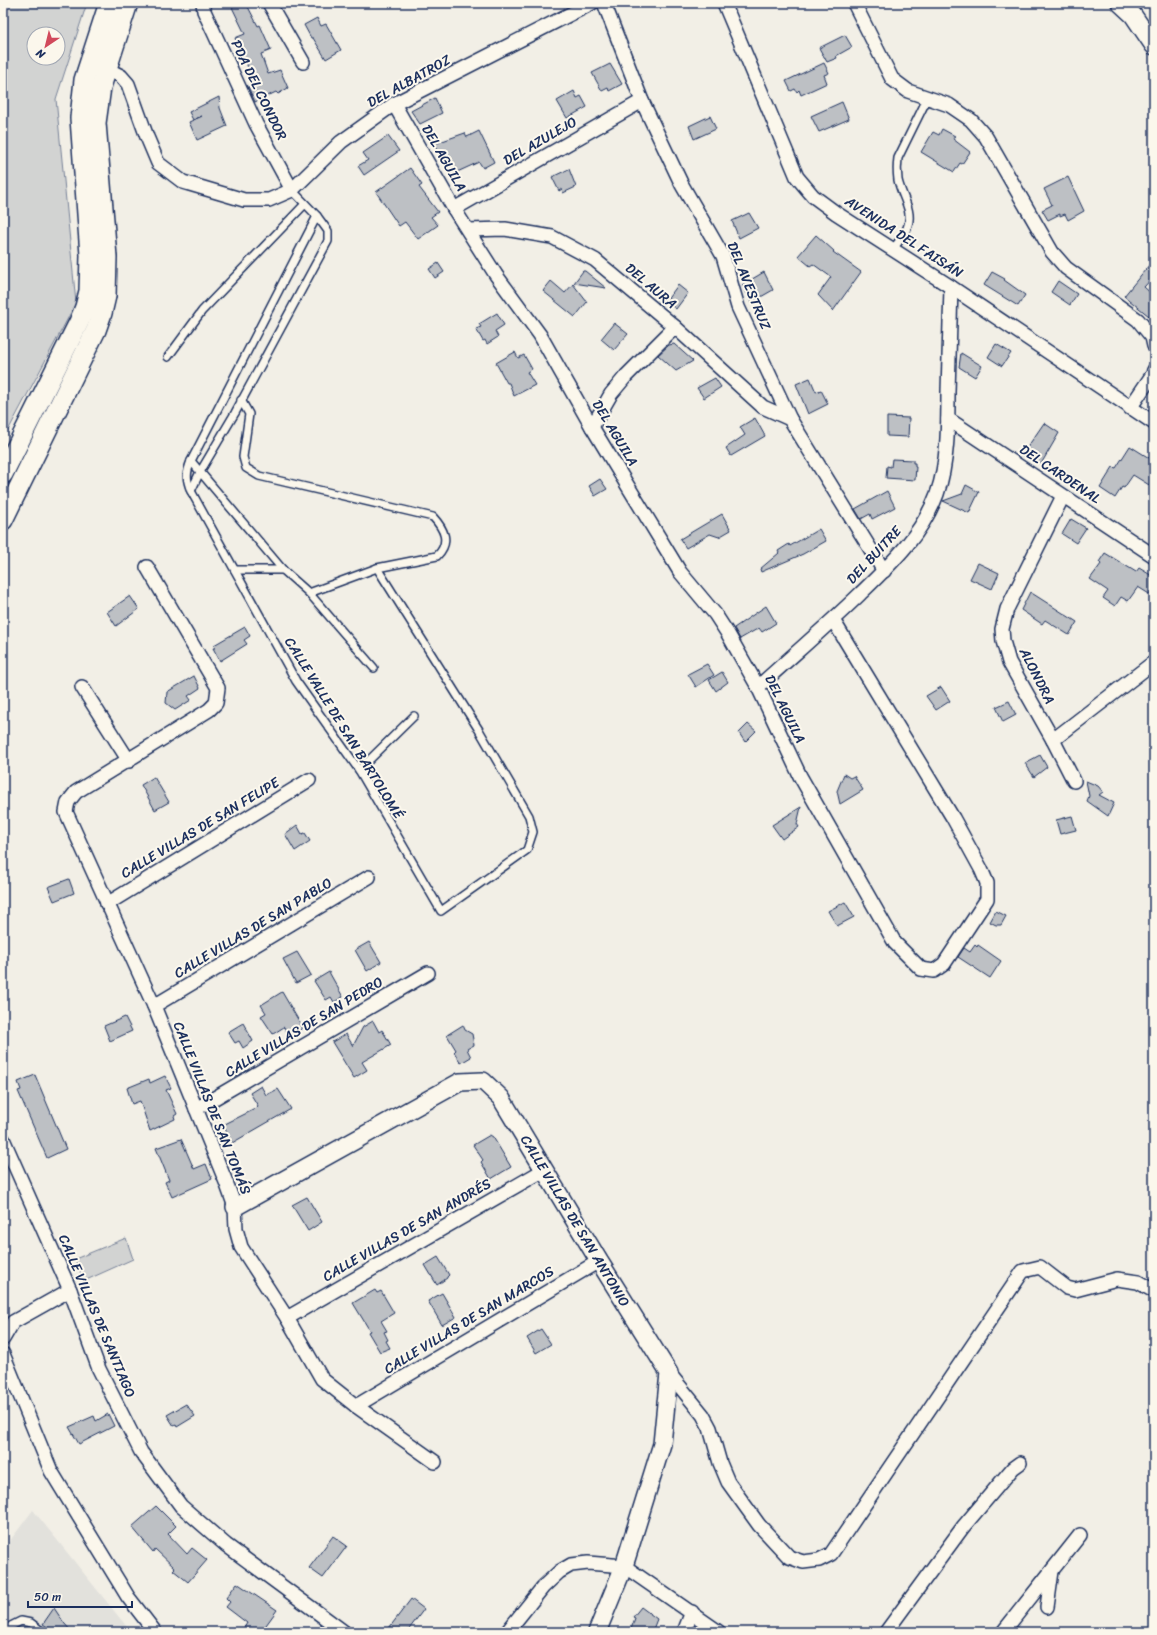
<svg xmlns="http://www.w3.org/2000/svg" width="1157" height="1635" viewBox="0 0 1157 1635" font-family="Sriracha,sans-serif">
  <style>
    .built { fill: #e2e1dc }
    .green { fill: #d2d3d2; stroke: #768198; fill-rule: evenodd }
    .building { fill: #bdc0c4; stroke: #1b2f5e }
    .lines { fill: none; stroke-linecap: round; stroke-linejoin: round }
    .service-casing { stroke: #1b2f5e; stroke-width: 10 }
    .minor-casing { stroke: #1b2f5e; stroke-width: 16 }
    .tertiary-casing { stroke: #1b2f5e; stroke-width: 20 }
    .secondary-casing { stroke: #1b2f5e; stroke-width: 22 }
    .service { stroke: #fbf7ec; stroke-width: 7 }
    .minor { stroke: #fbf7ec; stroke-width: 13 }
    .tertiary { stroke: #fbf7ec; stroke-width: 17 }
    .secondary { stroke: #fbf7ec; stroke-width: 19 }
    .labels { text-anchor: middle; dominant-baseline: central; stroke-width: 4; stroke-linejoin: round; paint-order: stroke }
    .street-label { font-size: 14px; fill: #1b2f5e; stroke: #fbf7ec }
  </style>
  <rect width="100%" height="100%" fill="#f2efe6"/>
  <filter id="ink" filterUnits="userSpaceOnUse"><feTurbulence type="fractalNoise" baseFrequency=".025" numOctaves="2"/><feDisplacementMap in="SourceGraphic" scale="8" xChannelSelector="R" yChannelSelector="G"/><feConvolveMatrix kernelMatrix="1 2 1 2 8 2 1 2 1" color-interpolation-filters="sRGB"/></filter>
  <g filter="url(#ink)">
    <polygon class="built" points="33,1510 131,1632 3,1632 3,1542 6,1546"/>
    <g class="green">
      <path d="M3,3h84l-31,96 20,204 -73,137zM34,34h24v24h-24z"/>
      <polygon points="126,1238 133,1259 84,1281 75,1259"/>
    </g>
    <g class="building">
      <polygon points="230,3 246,3 258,26 260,25 271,50 261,54 268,74 280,70 288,88 278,94 276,92 255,102 248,87 255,83 235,38 245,34"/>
      <polygon points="317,18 321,26 326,24 341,50 326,59 313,38 311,38 304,25"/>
      <polygon points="845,35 852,47 836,56 837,58 827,62 819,48"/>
      <polygon points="824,63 829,73 824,75 827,83 801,95 799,90 797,92 795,89 791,91 786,81"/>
      <polygon points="610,64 622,84 609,91 608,88 602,91 592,73"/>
      <polygon points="574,91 577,98 581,96 587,107 567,118 557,101"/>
      <polygon points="219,97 220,108 227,126 197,140 189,122 202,116 193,120 189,112"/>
      <polygon points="435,98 442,113 420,124 411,111"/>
      <polygon points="842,102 849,119 819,132 811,116"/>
      <polygon points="710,116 716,129 694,139 689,126"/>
      <polygon points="942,129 955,136 953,139 970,152 962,164 960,163 954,172 921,152 933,132 939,135"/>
      <polygon points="479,131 494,162 483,168 479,162 455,173 451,162 443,164 434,144 465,133 467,137"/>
      <polygon points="388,136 399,151 364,175 358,166 368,160 363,153"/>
      <polygon points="410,168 422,185 419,187 438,212 431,217 438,225 418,239 405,222 399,226 376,192"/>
      <polygon points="569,169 576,187 563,193 562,189 559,191 552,177"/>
      <polygon points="1068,177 1084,211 1068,220 1065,214 1060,216 1060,214 1048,220 1042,210 1052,205 1044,189"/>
      <polygon points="749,213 758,228 739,238 732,221"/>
      <polygon points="816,235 834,251 833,252 861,272 833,311 818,295 831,277 813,264 810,266 798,256"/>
      <polygon points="1154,259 1154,276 1144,287 1154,296 1154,320 1124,296"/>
      <polygon points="438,263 444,272 435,278 429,269"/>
      <polygon points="583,271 585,271 606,288 574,283"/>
      <polygon points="764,272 773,290 752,302 742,285"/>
      <polygon points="992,272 1005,279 1004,280 1025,295 1018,306 984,285"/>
      <polygon points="551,281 565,293 573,284 587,302 575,317 543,291"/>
      <polygon points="1058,281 1077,294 1070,305 1051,292"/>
      <polygon points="678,285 688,293 676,309 666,301"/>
      <polygon points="497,313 504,325 495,331 498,337 487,344 485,340 483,341 476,329 481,327 479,324"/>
      <polygon points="614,323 628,334 614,350 601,339"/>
      <polygon points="674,344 693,361 676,371 658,355 669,345"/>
      <polygon points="996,344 1011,353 1002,366 988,357"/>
      <polygon points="515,352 518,358 524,355 532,369 527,372 535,385 514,396 509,383 507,383 496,363"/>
      <polygon points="961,353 982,366 975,377 959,367"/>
      <polygon points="715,378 721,387 704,398 697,388"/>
      <polygon points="810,378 816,392 821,390 828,404 808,414 796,384"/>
      <polygon points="887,417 909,418 908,437 887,436"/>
      <polygon points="755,418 765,436 731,456 726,448 745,435 740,427"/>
      <polygon points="1044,423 1059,433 1041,464 1036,460 1022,455"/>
      <polygon points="1130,446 1154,461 1154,488 1133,475 1124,488 1122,487 1115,498 1100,488 1113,467 1116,468"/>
      <polygon points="892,459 913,460 913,463 915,463 915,467 916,467 915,480 886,478 887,466 891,467"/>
      <polygon points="600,479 607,489 595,496 589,486"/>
      <polygon points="966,485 979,492 969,513 943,501 962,494"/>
      <polygon points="887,491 895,507 872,519 870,514 861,519 855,509"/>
      <polygon points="722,514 731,530 719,537 710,534 686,548 680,539"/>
      <polygon points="1071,519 1086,528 1076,543 1062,534"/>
      <polygon points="819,529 826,541 803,554 761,572 760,569 779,553 778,551 789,544 790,546"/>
      <polygon points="1105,553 1136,572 1139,568 1154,577 1154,597 1138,587 1128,601 1121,597 1115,606 1103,598 1108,591 1090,579 1101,564 1099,562"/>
      <polygon points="978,563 999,573 992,589 970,579"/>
      <polygon points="1030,592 1077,622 1069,635 1045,620 1042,624 1021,610"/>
      <polygon points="130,596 139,609 116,626 107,612"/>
      <polygon points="766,606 776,623 762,632 759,628 740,639 734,628"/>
      <polygon points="245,627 250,636 244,640 247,644 220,661 213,648 215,648 214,645"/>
      <polygon points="707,664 714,675 696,687 688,674"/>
      <polygon points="722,672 728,682 716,691 709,680"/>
      <polygon points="194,676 200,688 188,696 191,700 175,710 166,703 167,692"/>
      <polygon points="941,687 950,701 936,710 926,696"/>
      <polygon points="1009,701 1016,715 1003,722 996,707"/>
      <polygon points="748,724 756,731 745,742 739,733"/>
      <polygon points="1040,755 1047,767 1034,777 1025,763"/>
      <polygon points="844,774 850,778 854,776 863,790 840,804 837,791"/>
      <polygon points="154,777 169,802 155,810 141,785"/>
      <polygon points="1086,781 1098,786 1103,792 1099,795 1114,803 1108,816 1087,801 1089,796"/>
      <polygon points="801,807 797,824 799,827 782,839 772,825"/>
      <polygon points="1072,816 1076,830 1060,834 1056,820"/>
      <polygon points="297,825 302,834 305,833 310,841 295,851 285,834"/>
      <polygon points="69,879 74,893 54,901 48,887"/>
      <polygon points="845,902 854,917 837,926 828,911"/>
      <polygon points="996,911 1006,916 1001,925 996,925 990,922"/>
      <polygon points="369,942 381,962 367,971 355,950"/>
      <polygon points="975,945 977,947 978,945 1001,961 990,978 958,957 964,948 970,952"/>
      <polygon points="297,952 311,975 296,983 283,959"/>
      <polygon points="329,972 343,997 334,1002 331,997 326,1000 314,981"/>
      <polygon points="282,992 303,1028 289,1036 284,1027 273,1034 261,1016 266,1013 261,1005"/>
      <polygon points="125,1017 132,1031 110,1041 104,1026"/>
      <polygon points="373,1021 379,1032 382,1030 391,1045 362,1062 367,1070 354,1078 332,1042 346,1034 353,1046 363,1027"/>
      <polygon points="243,1023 253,1041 243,1048 239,1041 235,1043 228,1032"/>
      <polygon points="463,1025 465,1030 472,1034 474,1045 467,1049 471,1057 461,1063 454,1052 456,1050 447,1035"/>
      <polygon points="35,1075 66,1149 47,1158 18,1091 21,1090 18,1082"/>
      <polygon points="165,1076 171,1088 166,1090 177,1114 174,1116 175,1119 150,1131 140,1101 132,1104 127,1088 149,1079 150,1083"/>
      <polygon points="261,1086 266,1095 278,1089 291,1109 232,1143 223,1125 255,1109 258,1106 250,1093"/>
      <polygon points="490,1135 493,1137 511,1167 491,1179 481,1162 483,1160 473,1145"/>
      <polygon points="181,1139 194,1169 206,1164 212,1179 172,1197 165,1182 169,1180 156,1148"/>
      <polygon points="307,1197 322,1222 308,1231 292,1205"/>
      <polygon points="438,1257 449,1275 447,1277 447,1278 437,1285 425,1265"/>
      <polygon points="375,1290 377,1293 381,1291 394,1313 381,1321 387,1331 384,1332 388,1340 386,1341 390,1348 380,1352 368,1332 370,1331 353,1303"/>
      <polygon points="442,1293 456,1317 442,1325 428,1301"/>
      <polygon points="541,1329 551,1344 536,1353 527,1338"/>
      <polygon points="186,1404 195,1416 177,1427 176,1425 174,1426 167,1415"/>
      <polygon points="108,1414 114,1426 79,1444 69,1427 94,1416 96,1421"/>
      <polygon points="156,1506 176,1526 168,1534 187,1554 192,1548 207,1560 188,1582 173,1570 175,1568 155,1549 153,1552 132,1527"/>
      <polygon points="333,1536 347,1546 323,1578 309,1568"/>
      <polygon points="237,1583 277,1610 261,1632 250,1632 244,1628 247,1623 226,1607 230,1602 226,1598"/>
      <polygon points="411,1599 424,1609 407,1632 386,1632"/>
      <polygon points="641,1607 657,1619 652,1632 630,1632 635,1618 633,1617"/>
      <polygon points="54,1608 64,1623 72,1632 55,1632 43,1624"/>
    </g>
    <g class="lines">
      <defs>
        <g id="service">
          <path d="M893,249c5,-7 13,-15 15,-24 5,-15 -7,-30 -10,-45 -1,-8 -1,-15 0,-22l30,-61"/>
          <polyline points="168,357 202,311 305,204"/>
          <path d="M241,400l8,14 -6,43 3,11 13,8 174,41c11,12 18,25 4,39l-60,12"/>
          <polyline points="191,461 283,570"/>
          <polyline points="191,491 200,472 235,413 328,241 328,231 317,216 292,190"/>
          <polyline points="235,570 283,570 309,593 374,668"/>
          <path d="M309,593l68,-25 102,162 50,86 4,16 -6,18 -86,61 -82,-141 -63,-89 -105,-190c-5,-12 -5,-18 0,-30l126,-245"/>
          <polyline points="359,770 414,716"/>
          <polyline points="7,1632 11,1626 21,1621 31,1623 43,1632"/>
        </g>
        <g id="minor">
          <polyline points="203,3 204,11 256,124 292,190"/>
          <polyline points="269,3 303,62"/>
          <polyline points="604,3 642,101 682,185 723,256 738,307 790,419 884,571"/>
          <polyline points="724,3 797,177 813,196 836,213 951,287 1154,423"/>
          <polyline points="854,3 892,79 908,91 949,105 971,120 986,137 1052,252 1066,268 1138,320 1152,337 1154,346"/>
          <polyline points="107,69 121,76 128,84 147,137 158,163 183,182 244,200 269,200 292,190 341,142 394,104 592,3"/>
          <polyline points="394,104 454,209 496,275 540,335 592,427 680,572 715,614 728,634 758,687 800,776 895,943 921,969 934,971 944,964 987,899 987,883 981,869 953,818 833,620"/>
          <polyline points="454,209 642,101"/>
          <polyline points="468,230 505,229 552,237 595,260 675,327 763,407 790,419"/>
          <polyline points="1130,408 1153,374 1154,370"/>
          <polyline points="948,419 1154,556"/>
          <polyline points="592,427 611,394 626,376 675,327"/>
          <polyline points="1063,496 1007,609 1002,629 1003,641 1009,662 1053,740 1074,781"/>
          <polyline points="147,567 218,688 216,703 209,710 76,792 68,802 66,812 154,1006 226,1182 235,1207 236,1229 241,1247 287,1318 322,1379 356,1406 435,1462"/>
          <polyline points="82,687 129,761"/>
          <path d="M758,687c34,-31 69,-61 102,-93 31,-30 62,-59 77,-100 11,-31 11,-69 11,-102 1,-35 2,-70 3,-105"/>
          <polyline points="1053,740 1154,662"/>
          <polyline points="107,904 309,780"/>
          <polyline points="154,1006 369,877"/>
          <polyline points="196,1109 428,973"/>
          <polyline points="3,1139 70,1290 99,1369 141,1452 181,1506 226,1545 344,1632"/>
          <polyline points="287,1318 544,1170"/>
          <polyline points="3,1339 13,1322 70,1290"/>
          <polyline points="3,1354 51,1471 128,1597 155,1632"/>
          <polyline points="669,1373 703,1415 710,1428 720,1463 728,1482 759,1525 789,1557 803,1562 819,1560 831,1554 1023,1271 1040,1267 1067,1288 1075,1290 1117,1279 1138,1282 1154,1291"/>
          <polyline points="356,1406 599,1261"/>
          <polyline points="1047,1607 1052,1571"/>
          <polyline points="507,1632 543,1587 559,1572 571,1565 588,1563 624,1566 719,1632"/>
          <polyline points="684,1632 692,1612"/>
          <polyline points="886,1632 963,1527 1013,1468 1020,1463"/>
          <polyline points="1003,1632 1080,1535"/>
        </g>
        <g id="tertiary">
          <polyline points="1120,3 1133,15 1154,46"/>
          <polyline points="235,1207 460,1082 483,1081 501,1098 599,1261 669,1373 662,1444 624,1566 597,1632"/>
        </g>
        <g id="secondary">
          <polyline points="3,474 79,322 85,307 89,291 90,255 80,118 84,80 109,3"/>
          <polyline points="3,520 96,330 102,313 106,296 107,257 96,123 101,87 128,3"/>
        </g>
      </defs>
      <use href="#service" class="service-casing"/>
      <use href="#minor" class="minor-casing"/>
      <use href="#tertiary" class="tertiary-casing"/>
      <use href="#secondary" class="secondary-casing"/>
      <use href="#service" class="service"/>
      <use href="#minor" class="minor"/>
      <use href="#tertiary" class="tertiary"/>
      <use href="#secondary" class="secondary"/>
    </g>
  </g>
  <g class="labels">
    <g class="street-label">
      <text transform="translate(409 81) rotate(-29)">DEL ALBATROZ</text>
      <text transform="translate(259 90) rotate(64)">PDA DEL CONDOR</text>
      <text transform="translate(540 141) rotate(-30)">DEL AZULEJO</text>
      <text transform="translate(444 158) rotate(60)">DEL AGUILA</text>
      <text transform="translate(904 237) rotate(33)">AVENIDA DEL FAISÁN</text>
      <text transform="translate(651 286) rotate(40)">DEL AURA</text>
      <text transform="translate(749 286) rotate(68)">DEL AVESTRUZ</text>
      <text transform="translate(615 433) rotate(59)">DEL AGUILA</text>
      <text transform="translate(1060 474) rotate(34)">DEL CARDENAL</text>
      <text transform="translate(874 555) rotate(-47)">DEL BUITRE</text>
      <text transform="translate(1037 676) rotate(63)">ALONDRA</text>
      <text transform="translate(785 709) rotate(64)">DEL AGUILA</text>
      <text transform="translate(344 728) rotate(58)">CALLE VALLE DE SAN BARTOLOMÉ</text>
      <text transform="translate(200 828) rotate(-31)">CALLE VILLAS DE SAN FELIPE</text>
      <text transform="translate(253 928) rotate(-31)">CALLE VILLAS DE SAN PABLO</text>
      <text transform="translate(304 1027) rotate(-31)">CALLE VILLAS DE SAN PEDRO</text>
      <text transform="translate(212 1108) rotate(68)">CALLE VILLAS DE SAN TOMÁS</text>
      <text transform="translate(575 1221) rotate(59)">CALLE VILLAS DE SAN ANTONIO</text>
      <text transform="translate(407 1230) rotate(-30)">CALLE VILLAS DE SAN ANDRÉS</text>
      <text transform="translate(97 1316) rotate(67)">CALLE VILLAS DE SANTIAGO</text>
      <text transform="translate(469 1320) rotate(-31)">CALLE VILLAS DE SAN MARCOS</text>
    </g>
  </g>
  <rect width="1157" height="1635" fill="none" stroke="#fbf7ec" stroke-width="16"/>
  <rect x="8" y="8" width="1141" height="1619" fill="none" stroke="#1b2f5e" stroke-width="1.5" filter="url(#ink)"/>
  <g transform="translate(46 46) rotate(215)"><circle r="19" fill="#fbf7ec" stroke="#a1a7b3"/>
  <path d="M0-3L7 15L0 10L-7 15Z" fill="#d1495b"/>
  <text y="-6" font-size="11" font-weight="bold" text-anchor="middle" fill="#1b2f5e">N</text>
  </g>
  <path d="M28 1601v6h104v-6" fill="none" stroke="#1b2f5e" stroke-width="2"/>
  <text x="34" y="1601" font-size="12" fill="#1b2f5e" stroke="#fbf7ec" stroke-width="3" paint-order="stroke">50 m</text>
</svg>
